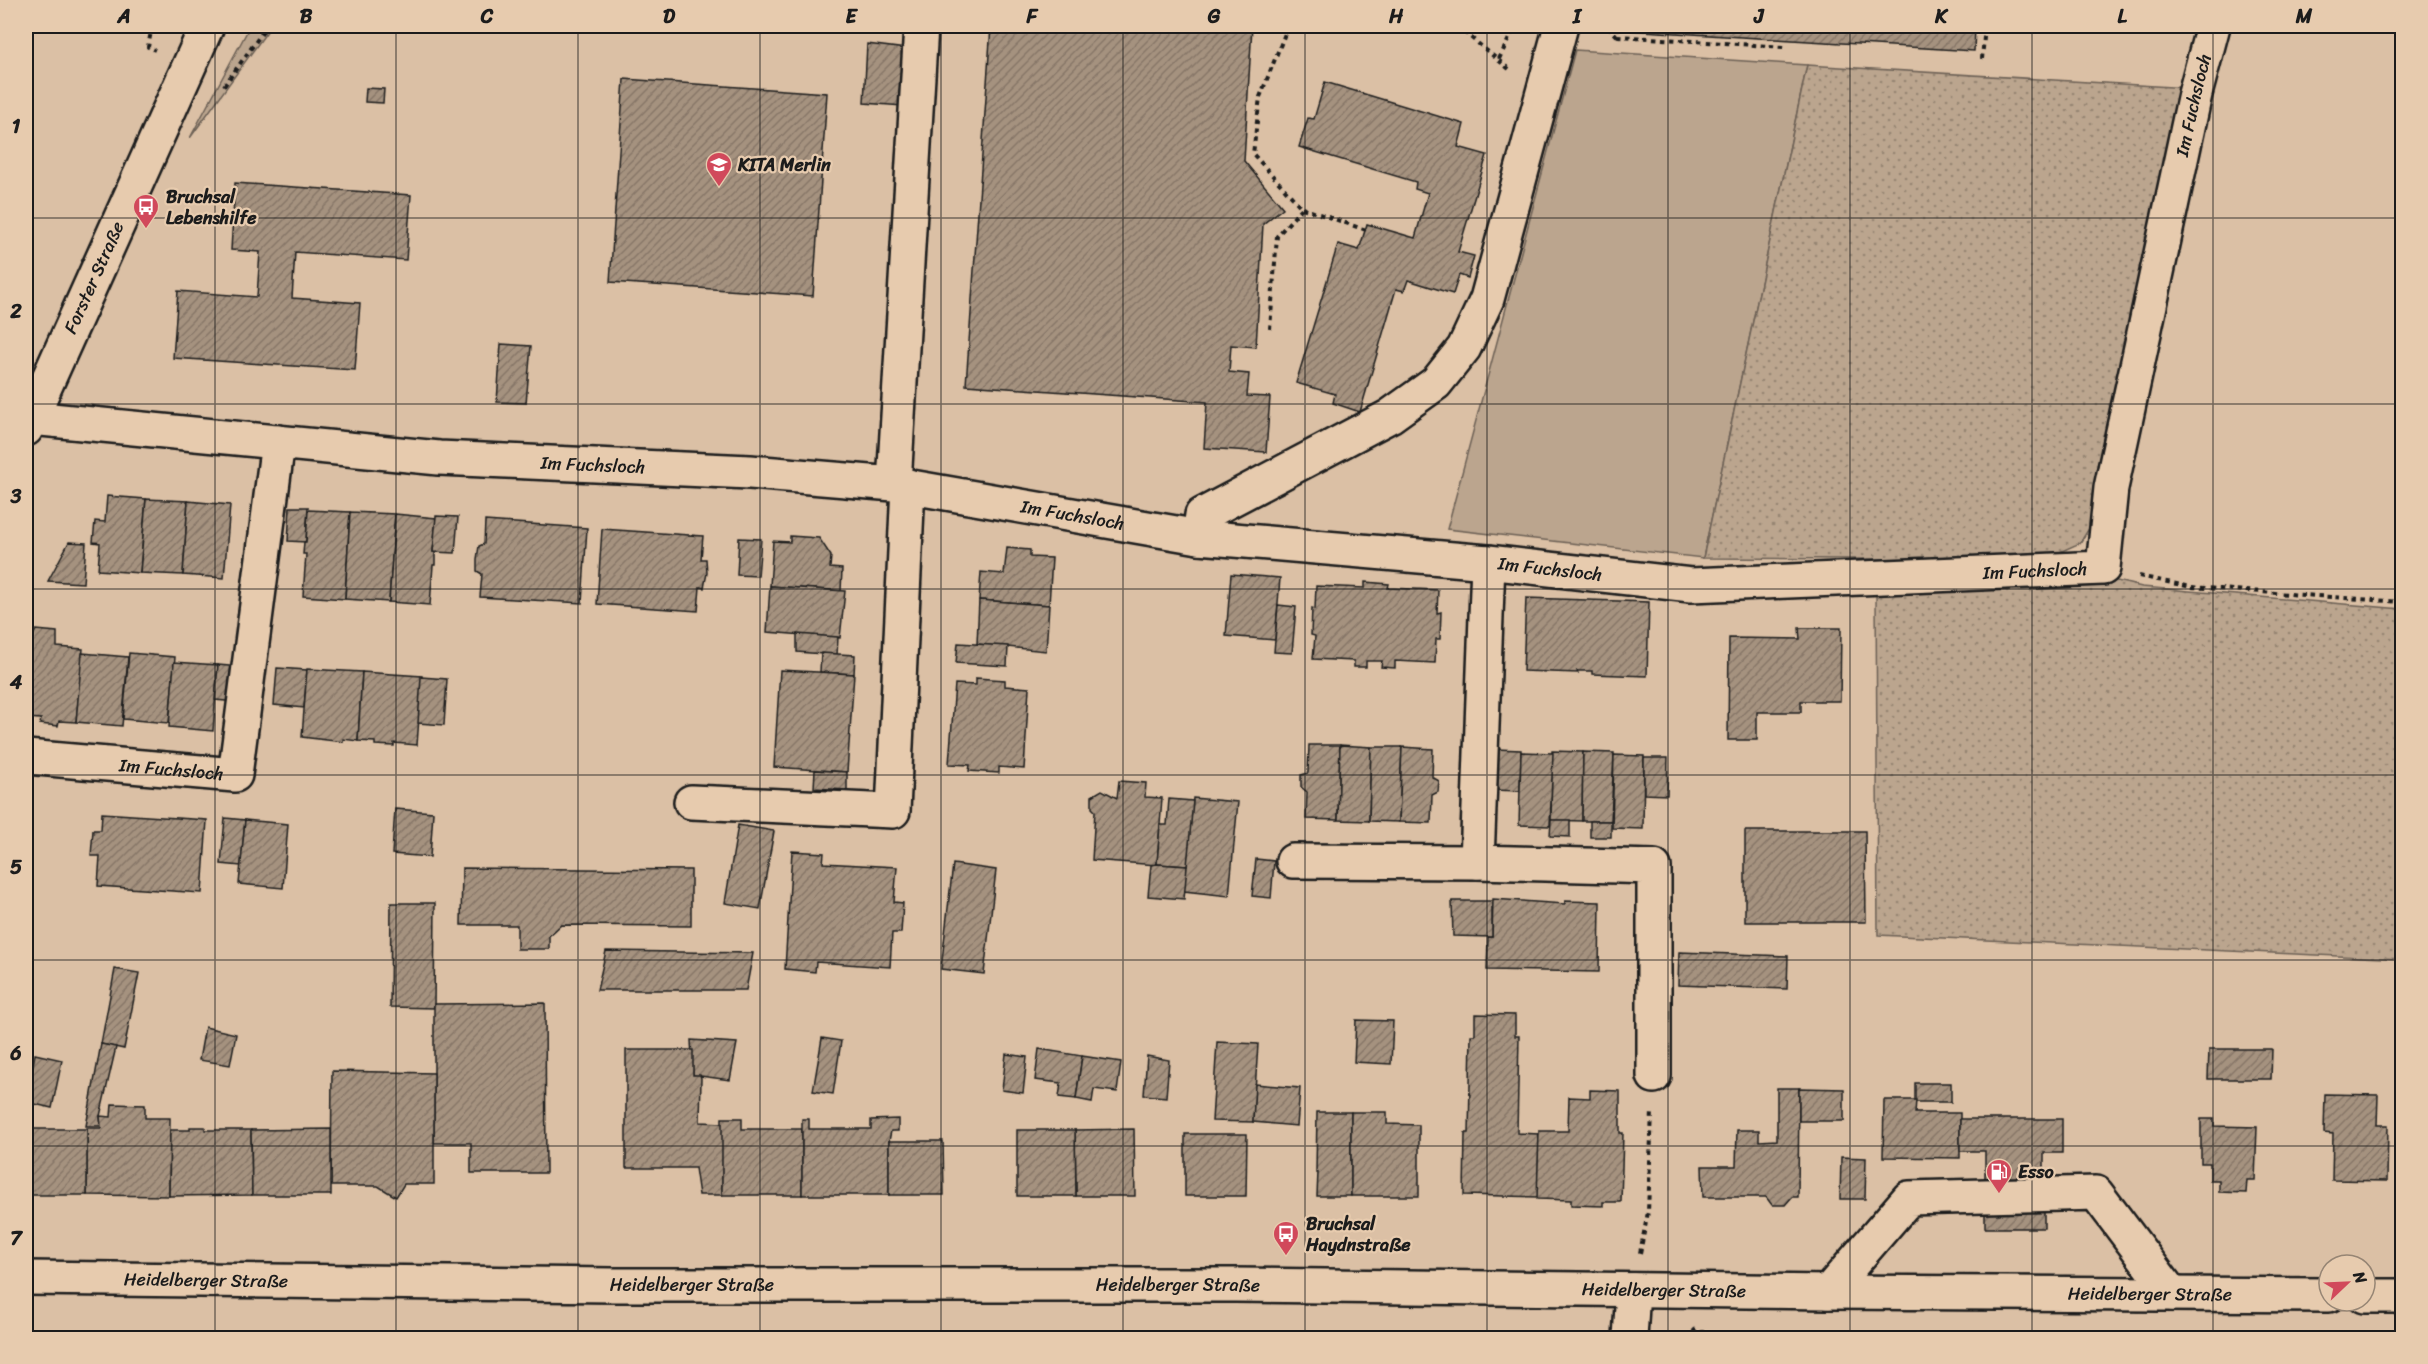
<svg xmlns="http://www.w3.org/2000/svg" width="2428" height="1364" viewBox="0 0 2428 1364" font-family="Sriracha,sans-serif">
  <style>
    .green { fill: #bba58e; stroke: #6c6055; stroke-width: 1.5 }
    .garden { fill: url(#garden-dots); stroke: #6c6055; stroke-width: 1.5 }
    .building { fill: url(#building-hatch); stroke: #1c1c1c; stroke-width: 1.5 }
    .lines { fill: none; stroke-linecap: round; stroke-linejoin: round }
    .minor-casing { stroke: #1c1c1c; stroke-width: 38 }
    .major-casing { stroke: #1c1c1c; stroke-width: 38 }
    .path { stroke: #1c1c1c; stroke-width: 4; stroke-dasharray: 4.5 4.5; stroke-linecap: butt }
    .minor { stroke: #e7cbae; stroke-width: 33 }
    .major { stroke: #e7cbae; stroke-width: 33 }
    .grid { fill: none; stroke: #1c1c1c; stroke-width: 1.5; stroke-opacity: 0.55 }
    .labels { text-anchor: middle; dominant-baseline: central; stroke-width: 4.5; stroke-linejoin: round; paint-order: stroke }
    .street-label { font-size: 18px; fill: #1c1c1c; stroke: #e7cbae }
    .poi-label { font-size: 18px; font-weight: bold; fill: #1c1c1c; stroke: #e7cbae; text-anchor: start }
    .neatline { fill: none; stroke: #1c1c1c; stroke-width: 2 }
    .grid-label { font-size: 20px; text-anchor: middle; font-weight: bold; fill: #1c1c1c }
  </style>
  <defs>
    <pattern id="garden-dots" width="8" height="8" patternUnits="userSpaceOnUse" patternTransform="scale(1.5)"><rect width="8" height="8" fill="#bba58e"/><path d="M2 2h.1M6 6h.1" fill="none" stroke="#978673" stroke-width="1.8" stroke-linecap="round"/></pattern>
    <pattern id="building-hatch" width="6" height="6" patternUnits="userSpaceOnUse" patternTransform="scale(1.5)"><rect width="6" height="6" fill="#a5927f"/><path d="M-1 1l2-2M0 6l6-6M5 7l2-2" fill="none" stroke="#867667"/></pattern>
  </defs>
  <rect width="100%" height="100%" fill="#dbc0a5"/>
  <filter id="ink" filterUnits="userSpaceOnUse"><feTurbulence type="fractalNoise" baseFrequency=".0167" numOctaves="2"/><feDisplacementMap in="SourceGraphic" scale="12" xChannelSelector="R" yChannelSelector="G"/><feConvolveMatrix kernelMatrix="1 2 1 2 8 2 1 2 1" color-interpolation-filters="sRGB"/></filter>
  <g filter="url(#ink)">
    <g class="green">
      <polygon points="250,26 271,26 190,138"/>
      <polygon points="1575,50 1807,65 1703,558 1447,529"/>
    </g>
    <g class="garden">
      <polygon points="1807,65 2188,88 2098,514 2080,543 2042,560 1703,558"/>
      <polygon points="2100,577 2142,587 2402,609 2402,959 1878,935 1876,592"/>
    </g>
    <g class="building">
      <polygon points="991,26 1252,26 1244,161 1283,208 1263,224 1256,347 1231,345 1229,372 1249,374 1247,396 1270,397 1266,452 1204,448 1207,402 966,385"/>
      <polygon points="1628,26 1975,26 1974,51 1627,30"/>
      <polygon points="867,44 906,49 903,106 864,103"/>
      <polygon points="624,79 827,93 813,296 610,282"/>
      <polygon points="1325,82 1464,124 1458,147 1487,155 1458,252 1474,256 1468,278 1459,275 1453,294 1408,280 1404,291 1396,289 1360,412 1333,403 1335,394 1296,383 1338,244 1359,250 1367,224 1415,238 1428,193 1415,189 1416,182 1299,147 1308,118 1314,119"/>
      <polygon points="366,88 384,89 383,103 365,102"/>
      <polygon points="235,183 411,195 406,260 295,252 292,298 360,303 355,370 173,358 178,291 257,297 260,252 231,250"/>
      <polygon points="501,344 531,346 526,403 497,402"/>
      <polygon points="107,496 146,499 140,573 98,570 100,543 93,542 95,521 105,522"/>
      <polygon points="146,499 188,501 183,575 140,573"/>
      <polygon points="188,501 230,505 224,578 183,575"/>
      <polygon points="290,507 308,507 306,542 288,541"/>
      <polygon points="308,510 350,512 345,599 303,596 306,554 303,554 304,542 306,542"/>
      <polygon points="350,512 395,514 389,602 345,599"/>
      <polygon points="395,514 436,518 433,552 435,552 435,565 433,565 430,605 389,602"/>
      <polygon points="436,516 458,517 455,553 433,552"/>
      <polygon points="485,521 587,528 582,603 480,597 482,574 477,571 477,559 479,546 484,544"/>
      <polygon points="602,529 703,536 701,559 706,559 707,573 704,588 700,587 698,611 597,604"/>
      <polygon points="790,536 819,538 831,556 830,568 842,569 841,591 770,586 773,541 790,542"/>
      <polygon points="739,538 761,539 758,576 737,575"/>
      <polygon points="69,542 86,543 83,583 48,581"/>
      <polygon points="1007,548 1030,550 1030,557 1052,558 1049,605 979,600 981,572 1004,574"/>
      <polygon points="1231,574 1280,578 1275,640 1226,636"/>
      <polygon points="1365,582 1389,584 1388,588 1438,590 1437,613 1441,612 1440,639 1436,639 1435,663 1395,661 1395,668 1381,667 1382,661 1366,661 1366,667 1354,667 1354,661 1313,659 1315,636 1311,635 1312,608 1315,609 1316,586 1365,588"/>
      <polygon points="770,586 845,591 840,638 767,632"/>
      <polygon points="1526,598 1649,602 1647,676 1592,674 1592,671 1577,671 1578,673 1523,671"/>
      <polygon points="979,600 1049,605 1046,651 977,644"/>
      <polygon points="1278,605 1296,607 1292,653 1274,652"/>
      <polygon points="1799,628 1841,628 1840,701 1801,701 1801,712 1757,712 1757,740 1728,740 1729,638 1800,639"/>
      <polygon points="36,630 57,632 57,647 83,649 76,722 59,721 58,726 40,724 41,719 26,718 27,647"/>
      <polygon points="797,634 838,637 837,655 797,652"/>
      <polygon points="958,643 1008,646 1007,666 956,663"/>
      <polygon points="82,653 128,657 122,726 76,722"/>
      <polygon points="129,653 175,657 169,723 123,719"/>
      <polygon points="821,653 855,655 854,674 820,672"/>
      <polygon points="174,662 218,665 213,731 169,727"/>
      <polygon points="218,665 240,667 237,702 215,700"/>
      <polygon points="277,668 307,670 304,708 274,705"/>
      <polygon points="307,669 362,672 358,741 343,739 343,742 302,737"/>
      <polygon points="780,670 854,674 847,772 774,767"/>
      <polygon points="362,672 422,676 417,745 394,743 394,746 375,745 375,742 358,741"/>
      <polygon points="421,677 447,679 444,725 418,723"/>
      <polygon points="976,678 1005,680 1005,686 1029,688 1024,769 999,767 999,773 969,771 970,765 949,764 955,684 976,685"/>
      <polygon points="1309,745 1340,745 1338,820 1306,819 1307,792 1301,787 1301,775 1308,773"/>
      <polygon points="1340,745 1371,747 1369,821 1338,820"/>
      <polygon points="1371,747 1402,747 1399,822 1369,821"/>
      <polygon points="1402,747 1433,749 1432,777 1439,781 1438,792 1432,795 1431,823 1399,822"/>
      <polygon points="1495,749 1521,750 1520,791 1494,790"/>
      <polygon points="1552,751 1583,752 1582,821 1551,820"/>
      <polygon points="1521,752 1553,753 1550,826 1519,825"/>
      <polygon points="1583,752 1614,753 1611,821 1582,821"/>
      <polygon points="1614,755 1644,756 1643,829 1612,828"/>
      <polygon points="1644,758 1668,758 1667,795 1644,794"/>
      <polygon points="815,770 847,772 847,790 814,788"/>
      <polygon points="1119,781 1146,783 1145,797 1162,798 1157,865 1092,860 1095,811 1092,808 1092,796 1102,790 1117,798"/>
      <polygon points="1193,798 1238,802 1229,896 1184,891"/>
      <polygon points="1169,799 1193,801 1187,866 1157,864 1160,825 1167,825"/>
      <polygon points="395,809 433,812 430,857 392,854"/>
      <polygon points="102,813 207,820 202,893 98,886 100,856 91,856 93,830 101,830"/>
      <polygon points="225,818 245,820 241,866 221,864"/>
      <polygon points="245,820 288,824 283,888 239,884"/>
      <polygon points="1551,820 1570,820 1570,837 1550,836"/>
      <rect x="1590" y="821" width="21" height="16"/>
      <polygon points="738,825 774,831 760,909 725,903"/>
      <polygon points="1745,831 1865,831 1866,922 1745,922"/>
      <polygon points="792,851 824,853 823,863 897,867 894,902 903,903 901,933 892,933 890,967 816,962 815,972 785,969"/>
      <polygon points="1256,859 1274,861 1271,898 1252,896"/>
      <polygon points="953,864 996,870 984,974 941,969"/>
      <polygon points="1157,864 1187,866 1184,899 1148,896 1151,865"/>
      <polygon points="462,868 691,870 691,926 561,925 549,936 549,949 517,949 517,925 461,925"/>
      <polygon points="1493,899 1565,904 1565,901 1600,902 1599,972 1487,970 1488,937 1492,937"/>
      <polygon points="1452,901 1492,901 1492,937 1453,936"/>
      <polygon points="391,903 435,903 434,1008 390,1007"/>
      <polygon points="606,951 753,953 746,990 597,990"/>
      <polygon points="1679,952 1788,956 1787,989 1678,985"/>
      <polygon points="115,969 139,973 124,1049 101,1044"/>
      <polygon points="545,1003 546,1173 471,1173 471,1143 434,1143 434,1004"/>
      <polygon points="1475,1014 1515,1015 1515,1036 1519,1036 1517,1133 1539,1134 1538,1197 1464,1195 1465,1133 1469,1133 1471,1035 1475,1035"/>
      <polygon points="1356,1020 1393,1021 1391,1064 1354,1062"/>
      <polygon points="205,1027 236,1034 230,1065 199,1060"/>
      <polygon points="822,1038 841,1041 833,1094 813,1091"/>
      <polygon points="691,1040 737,1043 730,1080 693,1075"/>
      <polygon points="1217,1042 1258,1044 1253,1122 1212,1121"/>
      <polygon points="101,1044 116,1047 100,1116 101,1126 86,1126"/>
      <polygon points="1039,1049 1082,1056 1076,1099 1059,1097 1061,1083 1035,1080"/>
      <polygon points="2209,1049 2272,1049 2271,1079 2208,1079"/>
      <polygon points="626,1050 693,1050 693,1075 700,1075 701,1078 700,1122 723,1123 722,1195 699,1195 695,1168 626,1168"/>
      <polygon points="35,1054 62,1060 52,1108 26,1102"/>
      <polygon points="1006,1054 1027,1057 1023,1093 1002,1090"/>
      <polygon points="1082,1056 1121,1062 1117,1092 1094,1089 1092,1102 1076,1099"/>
      <polygon points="1147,1056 1169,1060 1166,1097 1144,1095"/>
      <polygon points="332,1071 434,1073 434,1184 404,1184 396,1197 378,1186 331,1186"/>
      <rect x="1915" y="1083" width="36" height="19"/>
      <polygon points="1255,1084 1300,1088 1297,1126 1253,1122"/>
      <polygon points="1777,1088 1799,1088 1798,1197 1792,1197 1785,1205 1772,1205 1766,1197 1703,1197 1702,1166 1736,1166 1737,1130 1759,1130 1759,1141 1777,1140"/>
      <polygon points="1799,1088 1844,1089 1844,1121 1799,1121"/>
      <polygon points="1590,1090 1620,1091 1620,1133 1623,1133 1621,1202 1603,1202 1603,1206 1571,1205 1571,1200 1537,1199 1539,1131 1568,1131 1569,1097 1590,1098"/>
      <polygon points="2325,1094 2378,1095 2377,1125 2388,1125 2387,1181 2332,1180 2333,1134 2324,1133"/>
      <polygon points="1884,1100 1916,1100 1915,1113 1960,1113 1960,1158 1883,1157"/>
      <polygon points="112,1104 145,1105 145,1118 170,1118 169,1196 87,1195 87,1128 101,1128 100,1116 111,1117"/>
      <polygon points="1317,1112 1351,1112 1351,1196 1317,1196 1318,1172 1316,1173"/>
      <polygon points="1351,1112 1387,1112 1387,1124 1419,1125 1419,1196 1351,1196"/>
      <polygon points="722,1118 742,1118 742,1129 802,1129 802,1195 722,1195"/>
      <polygon points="802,1119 809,1119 809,1129 871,1129 871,1120 898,1119 898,1131 891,1131 889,1141 889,1195 802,1195"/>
      <polygon points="1960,1119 2062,1119 2062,1153 2044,1153 2044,1228 1985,1228 1985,1151 1960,1151"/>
      <polygon points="2201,1119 2214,1119 2214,1126 2257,1127 2255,1180 2247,1180 2246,1193 2219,1192 2219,1180 2210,1180 2210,1163 2201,1163"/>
      <polygon points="190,1127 205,1127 205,1130 251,1130 252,1195 169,1196 170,1130 190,1130"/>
      <rect x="26" y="1129" width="61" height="66"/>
      <polygon points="331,1129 331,1195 252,1195 251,1130"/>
      <polygon points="1134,1129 1135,1196 1076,1196 1075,1130"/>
      <polygon points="1017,1130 1075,1130 1076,1196 1017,1196"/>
      <polygon points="1185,1134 1247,1134 1246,1196 1185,1196"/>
      <polygon points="889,1141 943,1141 944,1195 889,1195"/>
      <polygon points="1841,1157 1866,1158 1865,1199 1840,1199"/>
      <polygon points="729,1334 751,1335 751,1338 729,1338"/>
      <rect x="92" y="1336" width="34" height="2"/>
    </g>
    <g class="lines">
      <defs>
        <g id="minor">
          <path id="s1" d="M31,418l408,40 311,14 144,12 305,53 289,25 203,23 412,-17 8,-80 84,-394 18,-68"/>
          <path id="s2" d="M26,429l181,-403"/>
          <polyline points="894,484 921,26"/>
          <polyline points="1199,537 1202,515 1390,416 1436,383 1464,348 1487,299 1561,26"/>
          <polyline points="1488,562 1477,862 1654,867 1654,1076"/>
          <path id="s3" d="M26,757l209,18 43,-333"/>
          <polyline points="691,802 893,811 908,486"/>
          <polyline points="1293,861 1477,862"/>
          <polyline points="1828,1292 1909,1198 2096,1193 2172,1294"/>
          <polyline points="1630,1338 1633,1290"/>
        </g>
        <g id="major">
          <path id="s4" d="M26,1278l587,7h622l593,7 501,3"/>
          <polyline points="2365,1296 2402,1296"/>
        </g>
      </defs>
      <use href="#minor" class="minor-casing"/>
      <use href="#major" class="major-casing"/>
      <g class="path">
        <polyline points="152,26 148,47 155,50"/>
        <polyline points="653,26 657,26"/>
        <polyline points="1457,26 1509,69"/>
        <polyline points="1608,26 1617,36"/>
        <polyline points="1618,26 1618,36 1784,47"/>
        <polyline points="1499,59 1515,26"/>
        <polyline points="1982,59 1985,26"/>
        <polyline points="224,86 267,26"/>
        <polyline points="1302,208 1366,230"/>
        <polyline points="1270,329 1277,236 1302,208 1253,154 1260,97 1288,26"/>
        <polyline points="2139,576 2191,587 2402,602"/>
        <polyline points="1640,1253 1648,1212 1652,1111"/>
        <polyline points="1693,1329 1696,1332 1712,1332"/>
      </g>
      <use href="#minor" class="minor"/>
      <use href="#major" class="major"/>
    </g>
  </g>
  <path class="grid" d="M215,26v1312M396,26v1312M578,26v1312M760,26v1312M941,26v1312M1123,26v1312M1305,26v1312M1487,26v1312M1668,26v1312M1850,26v1312M2032,26v1312M2213,26v1312M26,218h2376M26,404h2376M26,589h2376M26,775h2376M26,960h2376M26,1146h2376"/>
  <defs>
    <symbol id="school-pin" viewBox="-11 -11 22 30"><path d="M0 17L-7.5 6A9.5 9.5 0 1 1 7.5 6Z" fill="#d1495b" stroke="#e7cbae"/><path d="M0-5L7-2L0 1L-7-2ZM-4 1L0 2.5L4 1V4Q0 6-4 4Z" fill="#fff"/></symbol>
    <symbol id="bus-pin" viewBox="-11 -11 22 30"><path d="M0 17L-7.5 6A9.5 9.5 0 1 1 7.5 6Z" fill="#d1495b" stroke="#e7cbae"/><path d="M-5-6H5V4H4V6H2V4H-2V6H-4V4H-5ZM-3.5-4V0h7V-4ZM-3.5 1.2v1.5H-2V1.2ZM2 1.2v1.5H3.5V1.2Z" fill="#fff"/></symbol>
    <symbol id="fuel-pin" viewBox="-11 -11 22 30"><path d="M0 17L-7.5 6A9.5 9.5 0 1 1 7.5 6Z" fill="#d1495b" stroke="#e7cbae"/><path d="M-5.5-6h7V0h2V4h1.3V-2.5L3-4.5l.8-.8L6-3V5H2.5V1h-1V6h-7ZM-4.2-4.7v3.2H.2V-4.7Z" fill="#fff"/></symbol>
  </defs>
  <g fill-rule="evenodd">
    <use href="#school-pin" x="704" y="150" width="30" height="40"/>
    <use href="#bus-pin" x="131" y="192" width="30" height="40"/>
    <use href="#fuel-pin" x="1984" y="1157" width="30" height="40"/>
    <use href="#bus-pin" x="1271" y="1219" width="30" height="40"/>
  </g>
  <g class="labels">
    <g class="street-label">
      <text stroke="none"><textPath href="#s1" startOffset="2554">Im Fuchsloch</textPath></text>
      <text stroke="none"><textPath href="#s2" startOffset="166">Forster Straße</textPath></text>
      <text stroke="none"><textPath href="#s1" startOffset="564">Im Fuchsloch</textPath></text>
      <text stroke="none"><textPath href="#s1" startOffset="1047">Im Fuchsloch</textPath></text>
      <text stroke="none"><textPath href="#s1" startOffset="1528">Im Fuchsloch</textPath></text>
      <text stroke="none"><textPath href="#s1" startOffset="2014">Im Fuchsloch</textPath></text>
      <text stroke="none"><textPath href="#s3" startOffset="146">Im Fuchsloch</textPath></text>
      <text stroke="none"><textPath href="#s4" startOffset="180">Heidelberger Straße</textPath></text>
      <text stroke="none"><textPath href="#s4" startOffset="666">Heidelberger Straße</textPath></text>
      <text stroke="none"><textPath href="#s4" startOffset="1152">Heidelberger Straße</textPath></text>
      <text stroke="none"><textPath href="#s4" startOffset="1638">Heidelberger Straße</textPath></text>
      <text stroke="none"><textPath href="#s4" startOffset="2124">Heidelberger Straße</textPath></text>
    </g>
    <g class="poi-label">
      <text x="738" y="165">KITA Merlin</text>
      <text x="166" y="197">Bruchsal<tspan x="166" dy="21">Lebenshilfe</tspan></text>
      <text x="2018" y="1172">Esso</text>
      <text x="1306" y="1224">Bruchsal<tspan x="1306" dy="21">Haydnstraße</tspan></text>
    </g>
  </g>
  <rect width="2428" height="1364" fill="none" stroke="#e7cbae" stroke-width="66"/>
  <g transform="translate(2347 1283) rotate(67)"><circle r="28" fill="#e7cbae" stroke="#968574" stroke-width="1.5"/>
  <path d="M0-4.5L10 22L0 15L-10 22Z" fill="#d1495b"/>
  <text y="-9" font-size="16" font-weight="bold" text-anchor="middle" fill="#1c1c1c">N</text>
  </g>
  <rect x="33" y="33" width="2362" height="1298" class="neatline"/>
  <g class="grid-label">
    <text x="124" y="23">A</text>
    <text x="306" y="23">B</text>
    <text x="487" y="23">C</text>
    <text x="669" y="23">D</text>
    <text x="851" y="23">E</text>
    <text x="1032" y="23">F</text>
    <text x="1214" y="23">G</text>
    <text x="1396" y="23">H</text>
    <text x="1577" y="23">I</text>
    <text x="1759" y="23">J</text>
    <text x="1941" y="23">K</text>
    <text x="2122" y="23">L</text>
    <text x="2304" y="23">M</text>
    <text x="16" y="133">1</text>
    <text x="16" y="318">2</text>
    <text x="16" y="503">3</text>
    <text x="16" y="689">4</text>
    <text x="16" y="874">5</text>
    <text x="16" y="1060">6</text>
    <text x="16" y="1245">7</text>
  </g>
</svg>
